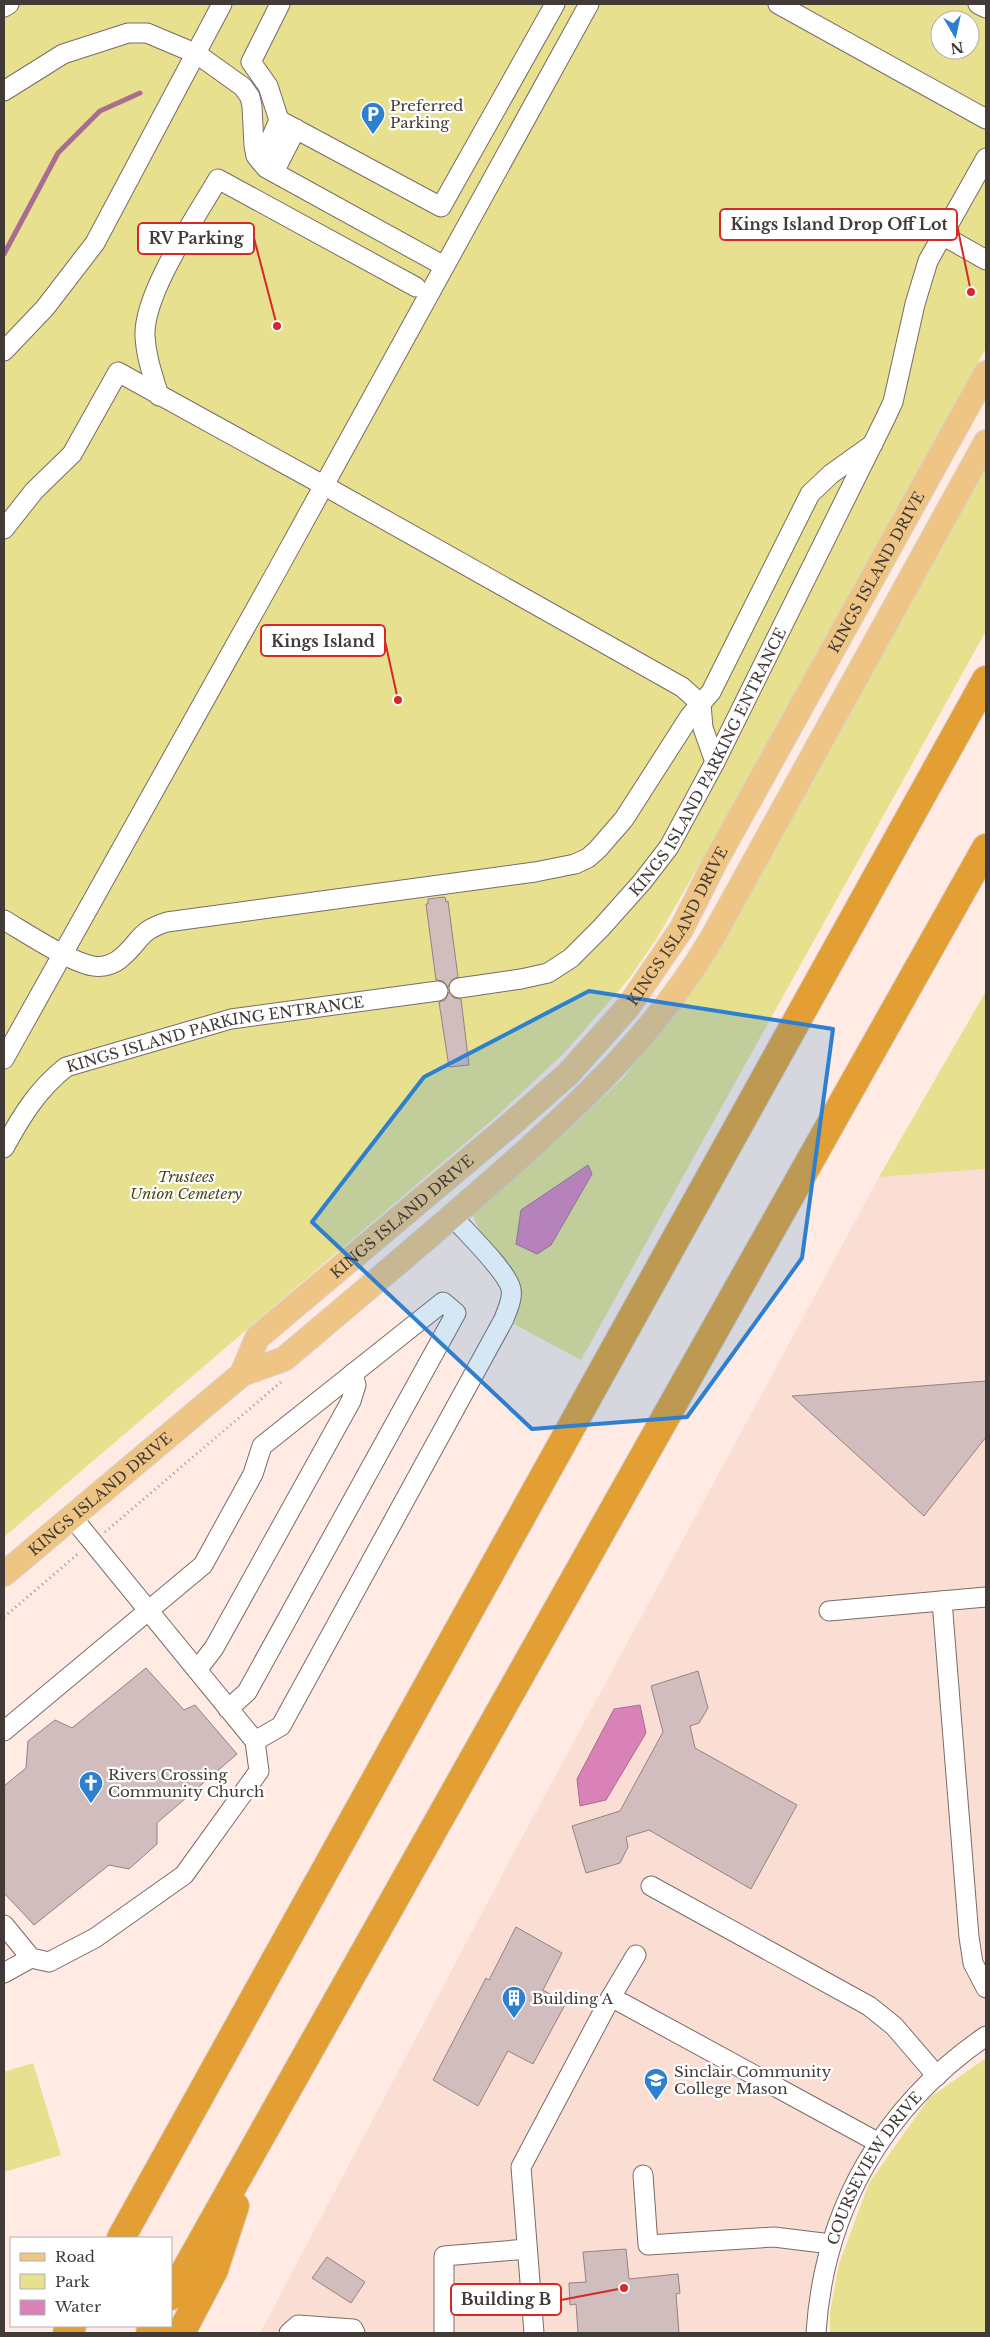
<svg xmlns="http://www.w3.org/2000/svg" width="990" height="2337" viewBox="0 0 990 2337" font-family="'Libre Baskerville',serif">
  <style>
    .built { fill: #faded3 }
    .green { fill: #e6e08f; fill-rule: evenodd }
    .water { fill: #d882b8; stroke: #ab6c91 }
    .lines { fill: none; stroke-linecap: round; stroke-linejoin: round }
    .stream { stroke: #ab6c91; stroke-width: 5 }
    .building { fill: #d1bcbe; stroke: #958283 }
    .minor-casing { stroke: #7b6b64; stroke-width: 21 }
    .major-casing { stroke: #d5d4d3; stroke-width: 26 }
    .highway-casing { stroke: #d5d4d3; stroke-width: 30 }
    .path { stroke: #a39690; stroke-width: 3; stroke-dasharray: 1 4; stroke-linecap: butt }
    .minor { stroke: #fff; stroke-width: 19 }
    .major { stroke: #eec585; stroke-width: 24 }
    .highway { stroke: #e39f34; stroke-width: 28 }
    .marked { fill: #2d80cf; fill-opacity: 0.2; stroke: #2d80cf; stroke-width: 4; stroke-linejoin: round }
    .labels { text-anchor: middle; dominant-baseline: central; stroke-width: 4.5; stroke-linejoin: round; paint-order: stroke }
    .poi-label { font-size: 15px; fill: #413a37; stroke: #fff; text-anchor: start }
    .street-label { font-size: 15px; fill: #413a37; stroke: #fff }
    .park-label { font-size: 15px; font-style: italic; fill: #4c481d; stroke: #fff }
    .leader { fill: none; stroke: #d62828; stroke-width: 2 }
    .callout-dot { fill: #d62828; stroke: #fff; stroke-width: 2 }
    .callout { fill: #fff; stroke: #d62828; stroke-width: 2 }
    .callout-label { font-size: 16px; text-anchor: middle; font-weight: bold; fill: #413a37 }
  </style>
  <rect width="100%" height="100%" fill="#ffebe3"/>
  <polygon class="built" points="986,1169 986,2036 964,2052 855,2182 816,2333 260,2333 512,1856 879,1177"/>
  <g class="green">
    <path d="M4,4h982v344l-251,455 -78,135 -29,42 -62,71 -68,64 -494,422zM940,20h30v30h-30z"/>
    <path d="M986,464v167l-405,729 -67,-36c17,-50 -5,-51 -31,-87 -5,-7 -8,-17 -11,-25l98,-83 53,-51 51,-64z"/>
    <polygon points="986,991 986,1169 879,1177"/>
    <polygon points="986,2058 986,2333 830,2333 830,2312 839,2264 869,2183 929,2098"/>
    <polygon points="33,2063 61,2155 4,2172 4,2072"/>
  </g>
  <g class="water">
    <polygon points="588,1165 592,1174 551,1245 537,1254 516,1244 521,1210"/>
    <polygon points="640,1705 646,1733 606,1800 580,1806 577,1779 614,1709"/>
  </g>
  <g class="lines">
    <polyline class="stream" points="4,254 58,153 100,111 140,93"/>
  </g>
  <g class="building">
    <polygon points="445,897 446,902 448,901 458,977 452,980 448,987 443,981 436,980 426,904 428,904 428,899"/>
    <polygon points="449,992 454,998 461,999 469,1065 449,1067 439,1002 445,1000"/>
    <polygon points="986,1381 986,1437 924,1516 792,1396"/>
    <polygon points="146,1668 184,1710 195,1705 237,1754 157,1823 157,1844 129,1869 109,1865 34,1925 4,1893 4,1786 26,1768 28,1741 55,1720 72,1728"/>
    <polygon points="698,1671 708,1708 699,1723 690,1726 695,1748 797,1805 751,1889 649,1830 626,1837 628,1847 620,1863 586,1873 572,1826 620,1811 663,1732 651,1686"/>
    <polygon points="516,1927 562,1953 543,1990 566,2003 533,2064 508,2051 478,2106 433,2080 486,1978 489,1980"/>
    <polygon points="626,2249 629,2279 678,2274 680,2293 676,2294 679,2333 578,2333 576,2304 570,2305 569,2283 586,2282 583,2252"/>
    <polygon points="327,2257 365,2282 351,2303 312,2278"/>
  </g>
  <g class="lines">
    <defs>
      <g id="minor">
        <polyline points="778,4 986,119"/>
        <polyline points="978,4 986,8"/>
        <polyline points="4,7 9,4"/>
        <polyline points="4,91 63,54 128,33 147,33 197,54 243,87 250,97 252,106 254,146 256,156 266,168 444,266"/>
        <polyline points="279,120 441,207 555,4"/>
        <polyline points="261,162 279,120 268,86 251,62 280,4"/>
        <polyline points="274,172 296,129"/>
        <polyline points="942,235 986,260"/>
        <polyline points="4,351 45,308 95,243 222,4"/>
        <path d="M159,396c-6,-20 -13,-39 -14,-60 -2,-42 51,-119 73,-157l198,108"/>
        <polyline points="4,529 34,491 72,454 118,372 323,485 682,687 701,704 703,728 715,762"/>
        <path d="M4,920c22,13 66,42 89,46 10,2 22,-2 29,-9 19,-16 16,-26 45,-35l368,-50 40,-8 13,-6 10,-9 26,-30 66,-103 21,-24 99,-198 21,-20 42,-30"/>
        <path id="s1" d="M459,988l62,-9 27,-6 23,-15 30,-30 41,-46 27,-35 46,-85 169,-341 9,-19 22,-98 13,-43 58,-103"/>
        <polyline points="4,1059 279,567 589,4"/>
        <path id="s2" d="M4,1148c17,-31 33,-58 62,-81l165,-48 207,-28"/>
        <polyline points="942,1601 969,1937 973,1963 986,1988"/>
        <polyline points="829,1611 986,1597"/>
        <polyline points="197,1670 214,1648 351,1401 356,1385 353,1373"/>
        <polyline points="4,1731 203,1565 253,1474 262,1446 443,1302 456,1313 247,1692 228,1709"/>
        <path d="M255,1741l26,-15 223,-407c3,-9 9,-20 7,-30 -4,-18 -46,-58 -59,-73"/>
        <polyline points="651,1886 869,2006 894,2026 937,2076"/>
        <polyline points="4,1925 31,1958 49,1962 95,1938 184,1875 259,1771 255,1741 72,1517"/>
        <polyline points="4,1973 31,1958"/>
        <polyline points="611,1997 879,2143"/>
        <polyline points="643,2175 648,2245 774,2237 831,2244"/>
        <polyline points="289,2333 298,2325 353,2329 355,2333"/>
        <polyline points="444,2333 444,2256 527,2249"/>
        <polyline points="534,2333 521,2167 611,1997 636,1955"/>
        <path id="s3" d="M816,2333c8,-124 68,-227 170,-297"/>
      </g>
      <g id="major">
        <path id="s4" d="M242,1374l15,-36 253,-213 58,-51 60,-67 54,-79 32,-64 272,-491"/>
        <path id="s5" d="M4,1574l238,-200 42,-15c71,-60 143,-120 213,-182 81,-71 158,-143 214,-237l275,-498"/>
      </g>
      <g id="highway">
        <polyline points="121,2238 986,680"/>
        <polyline points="171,2296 986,848"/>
        <polyline points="67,2333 72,2326"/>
        <polyline points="150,2333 155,2326"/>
        <polyline points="181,2333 214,2270 235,2206"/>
      </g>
    </defs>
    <use href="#minor" class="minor-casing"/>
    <use href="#major" class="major-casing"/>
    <use href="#highway" class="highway-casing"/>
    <g class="path">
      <polyline points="105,1532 281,1382"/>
      <polyline points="4,1617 79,1553"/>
    </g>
    <use href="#minor" class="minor"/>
    <use href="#major" class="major"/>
    <use href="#highway" class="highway"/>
  </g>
  <path class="marked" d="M589,991l244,38 -31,229 -115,159 -155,12 -220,-207 112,-145z"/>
  <defs>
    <symbol id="parking-pin" viewBox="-11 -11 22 30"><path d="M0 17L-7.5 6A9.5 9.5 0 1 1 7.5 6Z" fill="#2d80cf" stroke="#fff"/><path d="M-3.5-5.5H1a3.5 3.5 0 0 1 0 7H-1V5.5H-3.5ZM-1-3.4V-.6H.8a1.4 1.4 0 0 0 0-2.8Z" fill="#fff"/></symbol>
    <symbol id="church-pin" viewBox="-11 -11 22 30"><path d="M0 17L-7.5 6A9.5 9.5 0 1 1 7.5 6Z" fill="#2d80cf" stroke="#fff"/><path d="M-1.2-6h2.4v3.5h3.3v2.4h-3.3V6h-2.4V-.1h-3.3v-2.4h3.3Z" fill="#fff"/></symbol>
    <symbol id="building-pin" viewBox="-11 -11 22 30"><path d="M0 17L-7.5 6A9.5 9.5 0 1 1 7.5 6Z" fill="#2d80cf" stroke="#fff"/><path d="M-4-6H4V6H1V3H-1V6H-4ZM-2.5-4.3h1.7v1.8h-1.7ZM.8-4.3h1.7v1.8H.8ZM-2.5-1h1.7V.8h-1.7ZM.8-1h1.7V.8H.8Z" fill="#fff"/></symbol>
    <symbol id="university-pin" viewBox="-11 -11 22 30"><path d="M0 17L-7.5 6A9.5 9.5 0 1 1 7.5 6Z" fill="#2d80cf" stroke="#fff"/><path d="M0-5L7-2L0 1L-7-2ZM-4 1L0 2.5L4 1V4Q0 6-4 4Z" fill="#fff"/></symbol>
  </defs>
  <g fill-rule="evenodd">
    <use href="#parking-pin" x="359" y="100" width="28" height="38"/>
    <use href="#church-pin" x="77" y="1769" width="28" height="38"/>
    <use href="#building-pin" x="500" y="1984" width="28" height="38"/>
    <use href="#university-pin" x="642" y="2066" width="28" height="38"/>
  </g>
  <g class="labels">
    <g class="poi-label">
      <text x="390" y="105">Preferred<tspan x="390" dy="17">Parking</tspan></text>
      <text x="108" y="1774">Rivers Crossing<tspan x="108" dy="17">Community Church</tspan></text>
      <text x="532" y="1998">Building A</text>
      <text x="674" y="2071">Sinclair Community<tspan x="674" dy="17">College Mason</tspan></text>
    </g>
    <g class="street-label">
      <text stroke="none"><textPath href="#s4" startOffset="1038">KINGS ISLAND DRIVE</textPath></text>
      <text stroke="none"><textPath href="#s1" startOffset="359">KINGS ISLAND PARKING ENTRANCE</textPath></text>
      <text stroke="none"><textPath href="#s4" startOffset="632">KINGS ISLAND DRIVE</textPath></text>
      <text stroke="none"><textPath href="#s2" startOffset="256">KINGS ISLAND PARKING ENTRANCE</textPath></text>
      <text stroke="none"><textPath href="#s4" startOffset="228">KINGS ISLAND DRIVE</textPath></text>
      <text stroke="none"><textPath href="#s5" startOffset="125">KINGS ISLAND DRIVE</textPath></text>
      <text stroke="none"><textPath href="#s3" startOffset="178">COURSEVIEW DRIVE</textPath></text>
    </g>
    <g class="park-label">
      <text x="186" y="1176">Trustees<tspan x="186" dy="17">Union Cemetery</tspan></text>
    </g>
  </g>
  <path class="leader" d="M971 292L957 225M277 326L254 238M398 700L385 641M624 2288L561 2300"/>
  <g class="callout-dot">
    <circle cx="971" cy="292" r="5"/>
    <circle cx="277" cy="326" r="5"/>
    <circle cx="398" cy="700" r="5"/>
    <circle cx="624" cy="2288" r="5"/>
  </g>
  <g class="callout">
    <rect x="720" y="209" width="237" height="31" rx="5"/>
    <rect x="138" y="223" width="116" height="31" rx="5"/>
    <rect x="261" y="625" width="124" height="31" rx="5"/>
    <rect x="451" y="2284" width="110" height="31" rx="5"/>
  </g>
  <g class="callout-label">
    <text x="839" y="230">Kings Island Drop Off Lot</text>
    <text x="196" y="244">RV Parking</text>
    <text x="323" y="647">Kings Island</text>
    <text x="506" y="2305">Building B</text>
  </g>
  <rect width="990" height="2337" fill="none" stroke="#413a37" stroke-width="10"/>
  <rect x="10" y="2237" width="162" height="90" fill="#ffffff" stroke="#b3b0af"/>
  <rect x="20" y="2253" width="25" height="8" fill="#eec585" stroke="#b3b0af"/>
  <text x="55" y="2262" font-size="15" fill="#413a37">Road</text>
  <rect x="20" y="2274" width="25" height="15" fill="#e6e08f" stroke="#b3b0af"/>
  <text x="55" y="2287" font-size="15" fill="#413a37">Park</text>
  <rect x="20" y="2300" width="25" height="15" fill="#d882b8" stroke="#b3b0af"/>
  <text x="55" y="2312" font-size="15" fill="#413a37">Water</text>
  <g transform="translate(955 35) rotate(171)"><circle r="24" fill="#ffffff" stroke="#b3b0af"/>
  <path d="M0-4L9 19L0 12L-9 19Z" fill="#2d80cf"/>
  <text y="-8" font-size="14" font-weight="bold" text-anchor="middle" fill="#413a37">N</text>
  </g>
</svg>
